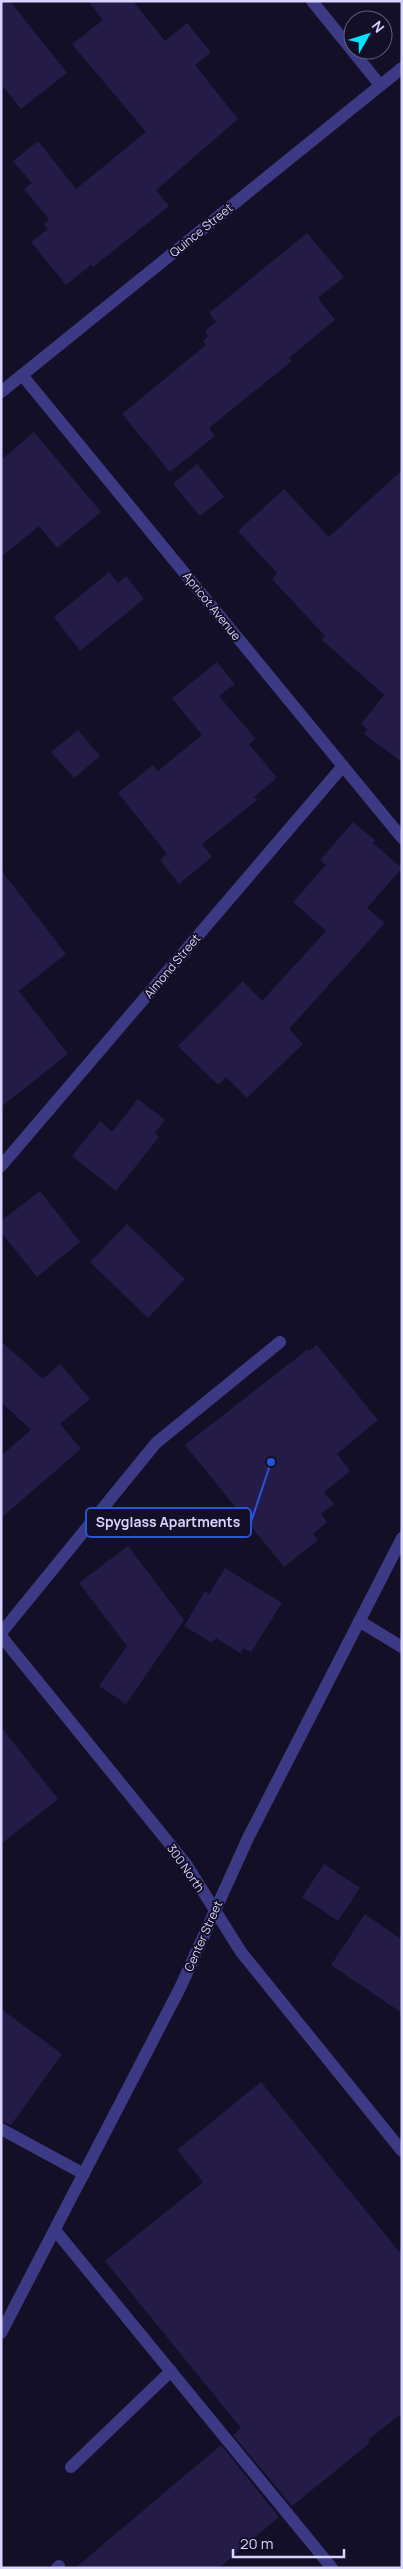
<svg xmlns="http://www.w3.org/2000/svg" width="403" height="2569" viewBox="0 0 403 2569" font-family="Manrope,sans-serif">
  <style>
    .building { fill: #241b47 }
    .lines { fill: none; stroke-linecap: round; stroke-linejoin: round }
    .lane { stroke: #3d3a85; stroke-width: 12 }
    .street { stroke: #3d3a85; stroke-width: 12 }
    .labels { text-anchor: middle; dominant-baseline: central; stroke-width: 4; stroke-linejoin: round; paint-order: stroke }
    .street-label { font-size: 12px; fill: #d9d4ff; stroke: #130f26 }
    .leader { fill: none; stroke: #2655da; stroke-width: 2 }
    .callout-dot { fill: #2655da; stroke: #130f26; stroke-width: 2 }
    .callout { fill: #130f26; stroke: #2655da; stroke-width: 2 }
    .callout-label { font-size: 14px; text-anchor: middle; font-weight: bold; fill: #d9d4ff }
  </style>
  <rect width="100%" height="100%" fill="#130f26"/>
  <g class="building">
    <polygon points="1,1 10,1 67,73 21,109 1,84"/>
    <polygon points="88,1 133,1 165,41 187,23 211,52 195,65 238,119 156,190 169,206 93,267 91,265 66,285 31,242 48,229 44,224 49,219 24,189 32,183 13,161 38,141 76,189 146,132 72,44 103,20"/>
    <polygon points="307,233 344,277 318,298 335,320 289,358 292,361 209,428 215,436 170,472 122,414 206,345 203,341 208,336 205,331 216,322 209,313"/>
    <polygon points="34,432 101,512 57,548 39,526 1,557 1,460"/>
    <polygon points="197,464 224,497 200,516 173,484"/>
    <polygon points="402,470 402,762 364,734 367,729 361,724 384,695 322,640 325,636 272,579 277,573 238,531 284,489 329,537"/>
    <polygon points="109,572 118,583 126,576 144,599 80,651 54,617"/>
    <polygon points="217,662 235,684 219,696 256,739 249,744 277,778 254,797 257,800 202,844 212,857 179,884 160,860 167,854 118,793 153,765 158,771 202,735 172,698"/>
    <polygon points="78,730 100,756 74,778 51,752"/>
    <polygon points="353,822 375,840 373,843 402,868 367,908 385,923 289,1029 303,1044 247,1098 226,1077 218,1085 178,1046 243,981 262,1001 326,931 293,902 326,865 320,860"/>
    <polygon points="1,870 66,954 19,991 68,1054 1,1107"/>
    <polygon points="138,1099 165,1120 155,1133 159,1137 116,1191 72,1156 100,1121 112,1132"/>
    <polygon points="40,1191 80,1242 37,1277 1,1232 1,1221"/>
    <polygon points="127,1224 185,1279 148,1318 90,1262"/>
    <polygon points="1,1341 43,1379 60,1364 90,1399 60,1424 81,1449 1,1518 1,1456 31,1430 1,1402"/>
    <polygon points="317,1345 378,1420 337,1454 350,1471 324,1492 334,1504 321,1514 327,1522 313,1534 318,1540 284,1567 185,1445 308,1349 309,1351"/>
    <polygon points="128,1546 184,1620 126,1704 99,1686 127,1646 79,1583"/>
    <polygon points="225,1568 282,1603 251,1652 243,1648 240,1653 216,1638 212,1643 184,1626 205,1591 209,1594"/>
    <polygon points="1,1727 58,1799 1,1844"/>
    <polygon points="324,1864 360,1888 338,1921 302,1897"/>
    <polygon points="365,1914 402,1940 402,2013 331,1965"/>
    <polygon points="1,2009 62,2054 11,2125 1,2121"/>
    <polygon points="261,2082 402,2255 402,2413 368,2440 370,2443 292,2506 233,2435 241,2428 105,2261 203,2182 177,2150"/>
    <polygon points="221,2445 279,2517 219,2568 75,2568"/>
  </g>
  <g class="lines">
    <g class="lane">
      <polyline points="359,1621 402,1647"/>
      <polyline points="1,1633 156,1443 280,1342"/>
      <polyline points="1,2129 84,2174"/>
      <polyline points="55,2230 332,2568"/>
      <polyline points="71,2467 171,2371"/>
      <polyline points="57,2568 59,2566"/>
    </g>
    <g class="street">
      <polyline points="312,1 380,85"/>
      <polyline points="22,375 402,838"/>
      <polyline points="1,392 402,68"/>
      <polyline points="1,1166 343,766"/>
      <polyline points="1,1636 186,1864 241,1952 402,2151"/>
      <polyline points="1,2333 180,1988 248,1838 402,1538"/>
    </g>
  </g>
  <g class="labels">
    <g class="street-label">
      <text transform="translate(201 230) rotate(-39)">Quince Street</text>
      <text transform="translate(212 606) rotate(51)">Apricot Avenue</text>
      <text transform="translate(172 966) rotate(-50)">Almond Street</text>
      <text transform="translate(186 1868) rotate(55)">300 North</text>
      <text transform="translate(203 1936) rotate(-66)">Center Street</text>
    </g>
  </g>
  <path class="leader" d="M271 1462L251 1522"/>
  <circle class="callout-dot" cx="271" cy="1462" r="5"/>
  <rect class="callout" x="86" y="1508" width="165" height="29" rx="5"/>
  <g class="callout-label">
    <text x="168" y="1527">Spyglass Apartments</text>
  </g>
  <rect width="403" height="2569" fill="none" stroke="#d9d4ff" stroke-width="5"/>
  <g transform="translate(368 35) rotate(51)"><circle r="24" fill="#130f26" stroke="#625e7d"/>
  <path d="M0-4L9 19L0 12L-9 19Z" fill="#00e5ff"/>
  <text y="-8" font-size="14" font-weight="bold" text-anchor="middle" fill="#d9d4ff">N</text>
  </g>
  <path d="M233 2549v8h111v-8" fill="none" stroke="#d9d4ff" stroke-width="2.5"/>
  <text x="240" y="2549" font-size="15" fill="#d9d4ff" stroke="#130f26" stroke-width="4" paint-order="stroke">20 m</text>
</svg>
